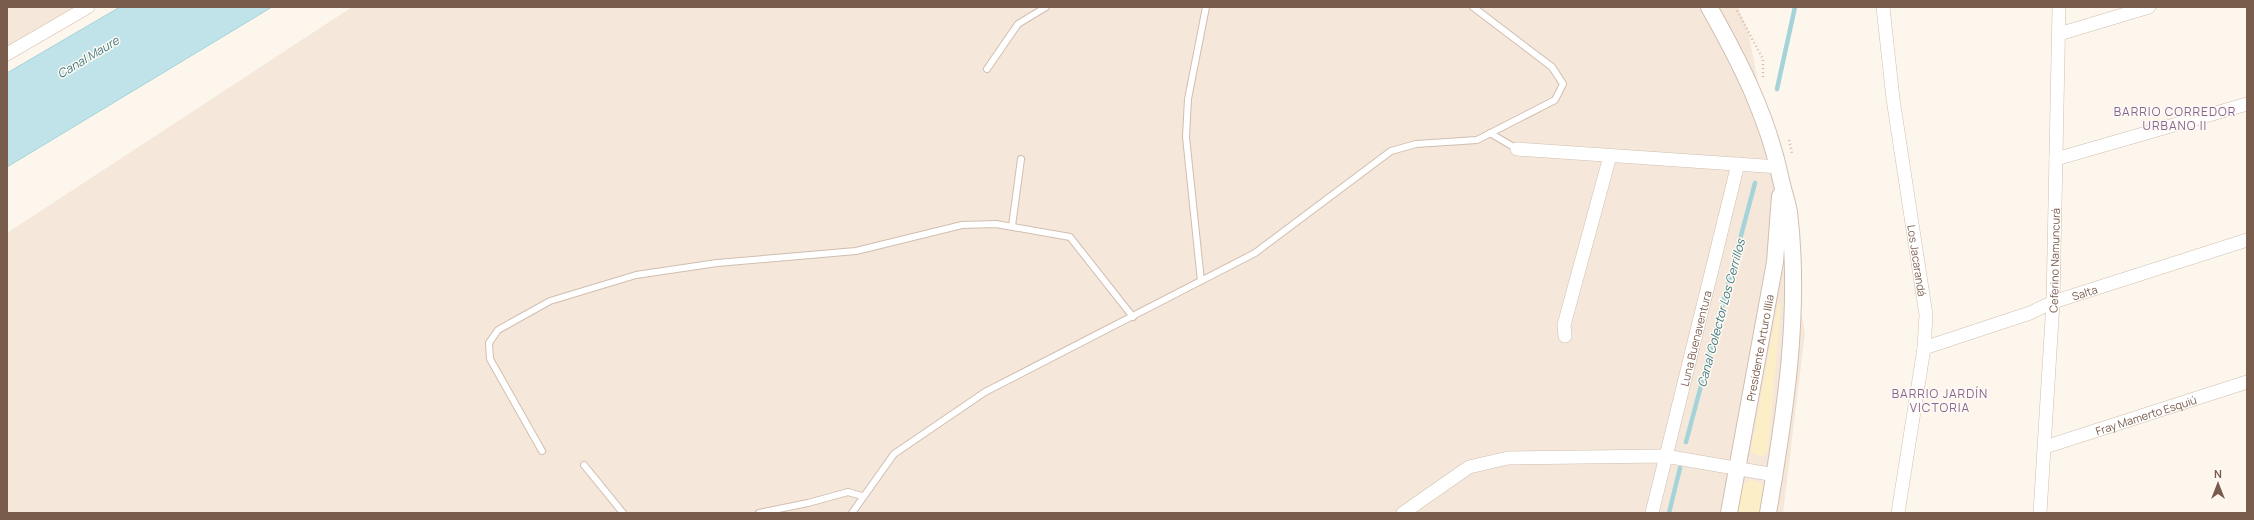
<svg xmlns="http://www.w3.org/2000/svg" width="2254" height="520" viewBox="0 0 2254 520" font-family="Manrope,sans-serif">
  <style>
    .residential { fill: #f5e8da }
    .sand { fill: #fcefc7 }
    .water { fill: #bfe3e8; stroke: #a5d3da }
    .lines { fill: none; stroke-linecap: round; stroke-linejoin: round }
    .stream { stroke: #a5d3da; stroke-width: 4.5 }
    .service-casing { stroke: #d1beb0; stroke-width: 8 }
    .minor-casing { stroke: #d1beb0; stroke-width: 14 }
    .tertiary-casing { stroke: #d1beb0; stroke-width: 18 }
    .path { stroke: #d9b8a5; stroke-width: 2.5; stroke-dasharray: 1 3; stroke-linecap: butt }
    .service { stroke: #fff; stroke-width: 6 }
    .minor { stroke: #fff; stroke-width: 13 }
    .tertiary { stroke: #fff; stroke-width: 16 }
    .labels { text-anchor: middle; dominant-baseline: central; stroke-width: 3; stroke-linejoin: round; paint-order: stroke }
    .street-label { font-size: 11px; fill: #7a5c4d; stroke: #fffaf3 }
    .water-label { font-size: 12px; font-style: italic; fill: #437c86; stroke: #fffaf3 }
    .neighbourhood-label { font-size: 12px; letter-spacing: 1px; fill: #846695; stroke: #fffaf3 }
  </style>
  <rect width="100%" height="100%" fill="#fdf6ec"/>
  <g class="residential">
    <polygon points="7,7 88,7 7,54"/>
    <polygon points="352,7 1738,7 1748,30 1805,333 1783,513 7,513 7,233"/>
  </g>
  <g class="sand">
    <polygon points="1778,304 1781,304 1768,449 1767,453 1762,456 1754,454 1751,450"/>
    <polygon points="1750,480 1760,483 1763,487 1762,513 1737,513 1743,484"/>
  </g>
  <polygon class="water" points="120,7 272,7 7,167 7,73"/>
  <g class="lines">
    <g class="stream">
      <polyline points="1777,89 1795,7"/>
      <polyline points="1686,442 1755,183"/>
      <polyline points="1669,513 1680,468"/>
    </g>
    <defs>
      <g id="service">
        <polyline points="987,69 1018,24 1046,7"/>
        <polyline points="1490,133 1517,149"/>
        <polyline points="1012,226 1021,159"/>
        <polyline points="1201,281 1186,137 1188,99 1206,7"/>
        <polyline points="542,451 490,359 489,343 498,330 550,301 636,275 717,263 856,251 962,225 996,224 1070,237 1133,317"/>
        <polyline points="584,465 623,513"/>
        <polyline points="759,513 808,503 848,492 862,496"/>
        <polyline points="852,513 894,454 985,392 1255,253 1391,151 1416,144 1477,140 1555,100 1563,84 1552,67 1473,7"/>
      </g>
      <g id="minor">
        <path id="s1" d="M1883,7l10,92 33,216 -2,33 -26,165"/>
        <polyline points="2059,34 2149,7"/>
        <polyline points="7,54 88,7"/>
        <polyline points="1517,149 1779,167"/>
        <polyline points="2056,159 2247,104"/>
        <polyline points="1565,336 1564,325 1610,156"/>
        <path id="s2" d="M1924,348l106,-35 23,-11 194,-62"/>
        <path id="s3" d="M2045,447l202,-65"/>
        <polyline points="1403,513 1469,467 1508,458 1665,456 1775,475"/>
        <path id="s4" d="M1652,513l86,-349"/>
        <path id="s5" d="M2040,513l13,-211 6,-295"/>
      </g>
      <g id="tertiary">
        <path d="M1709,7c31,55 59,110 72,173 2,10 6,21 8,32 12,100 -4,202 -21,301"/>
        <path id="s6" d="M1729,513l46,-251 5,-66"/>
      </g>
    </defs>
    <use href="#service" class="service-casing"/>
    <use href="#minor" class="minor-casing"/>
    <use href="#tertiary" class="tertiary-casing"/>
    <g class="path">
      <polyline points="1735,7 1763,59 1763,77"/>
      <polyline points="1789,140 1792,153"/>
    </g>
    <use href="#service" class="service"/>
    <use href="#minor" class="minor"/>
    <use href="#tertiary" class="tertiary"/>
  </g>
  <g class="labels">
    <g class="street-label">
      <text stroke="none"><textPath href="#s1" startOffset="256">Los Jacarandá</textPath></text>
      <text stroke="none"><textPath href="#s5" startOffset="253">Ceferino Namuncurá</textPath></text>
      <text stroke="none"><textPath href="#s2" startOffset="170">Salta</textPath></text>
      <text stroke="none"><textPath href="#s4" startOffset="180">Luna Buenaventura</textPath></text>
      <text stroke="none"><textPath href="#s6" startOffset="168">Presidente Arturo Illia</textPath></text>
      <text stroke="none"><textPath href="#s3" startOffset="106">Fray Mamerto Esquiú</textPath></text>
    </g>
    <g class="water-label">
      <text transform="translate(88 57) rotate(-31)">Canal Maure</text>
      <text transform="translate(1721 313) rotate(-75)">Canal Colector Los Cerrillos</text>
    </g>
    <g class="neighbourhood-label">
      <text x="2175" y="111">BARRIO CORREDOR<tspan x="2175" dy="14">URBANO II</tspan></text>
      <text x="1940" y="393">BARRIO JARDÍN<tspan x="1940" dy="14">VICTORIA</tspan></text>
    </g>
  </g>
  <rect width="2254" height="520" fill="none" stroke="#7a5c4d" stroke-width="16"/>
  <g transform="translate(2218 484)" stroke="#fffaf3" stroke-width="3" paint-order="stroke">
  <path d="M0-3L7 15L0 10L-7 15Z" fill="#7a5c4d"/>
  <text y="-6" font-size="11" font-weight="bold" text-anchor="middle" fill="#7a5c4d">N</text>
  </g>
</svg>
